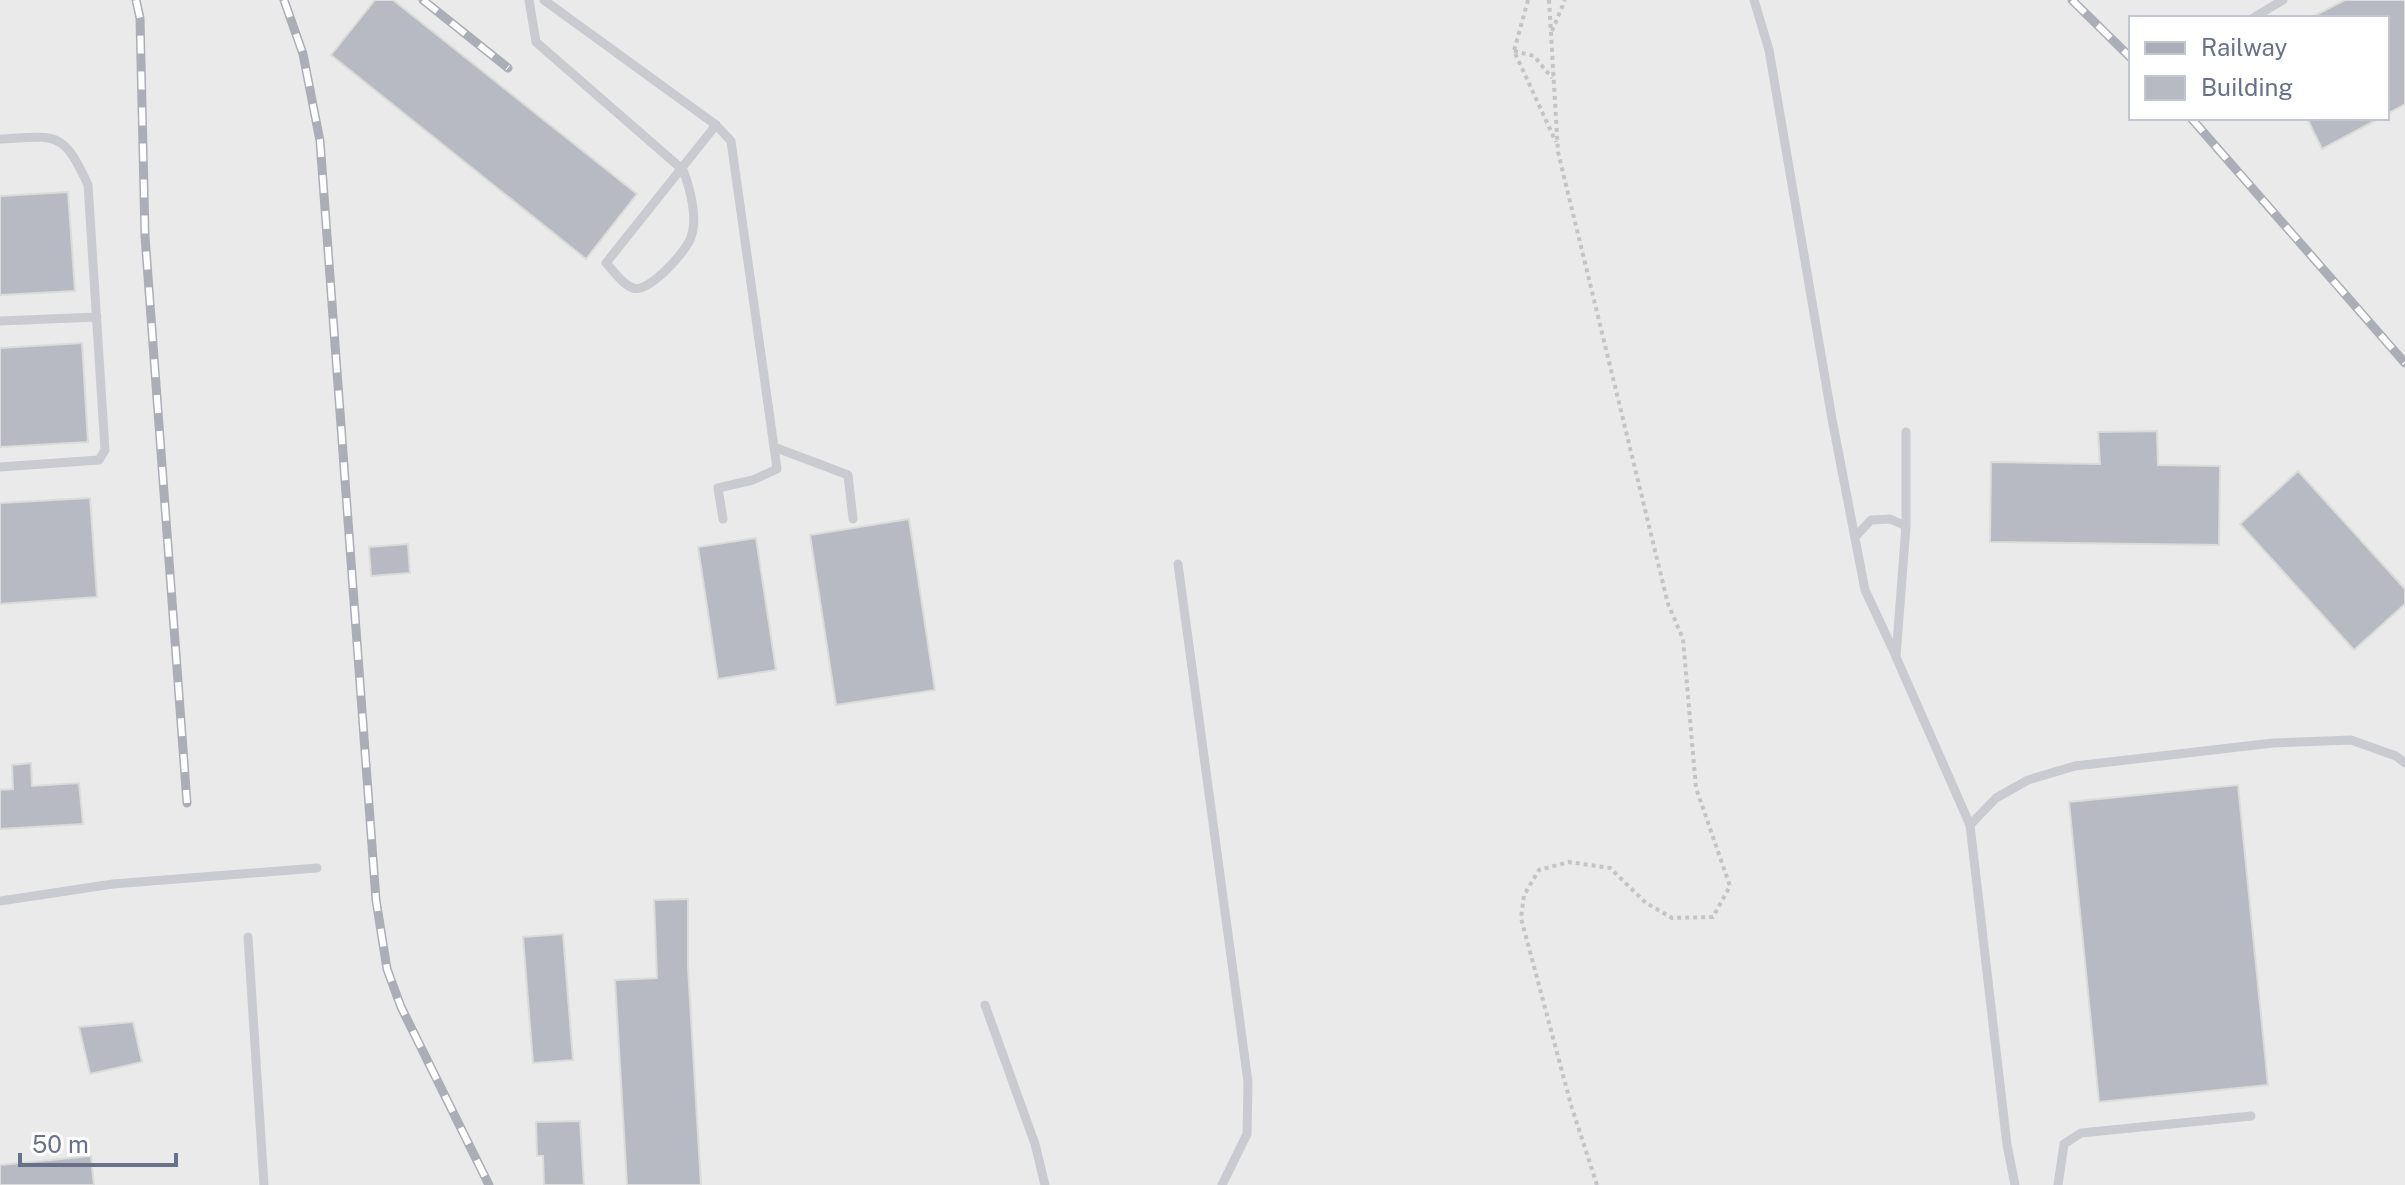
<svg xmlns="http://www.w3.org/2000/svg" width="2405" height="1185" viewBox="0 0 2405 1185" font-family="'Public Sans',sans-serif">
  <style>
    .built { fill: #eaeaea; fill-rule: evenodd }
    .building { fill: #b7bac3; stroke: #dbdbd9; stroke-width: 2 }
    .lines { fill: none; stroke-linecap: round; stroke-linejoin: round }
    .path { stroke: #c3c4c7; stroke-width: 4; stroke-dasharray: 4 4; stroke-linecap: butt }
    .service { stroke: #c9cbd0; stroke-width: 9 }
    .rail-casing { stroke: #abaeb6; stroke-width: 9 }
    .rail { stroke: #fff; stroke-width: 6; stroke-dasharray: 18; stroke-linecap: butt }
  </style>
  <rect width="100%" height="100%" fill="#f9f9f7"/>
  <path class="built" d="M0,0h2405v1185h-2405zM2131,18h256v100h-256z"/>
  <g class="building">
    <polygon points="375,0 393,0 637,194 586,259 331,55"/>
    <polygon points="2345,0 2405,0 2405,104 2387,114 2387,18 2310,18"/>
    <polygon points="2307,118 2380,118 2322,149"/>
    <polygon points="68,192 75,291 0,295 0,196"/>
    <polygon points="82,343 88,442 0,447 0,348"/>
    <polygon points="2157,431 2158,465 2220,466 2219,545 1990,542 1991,462 2100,464 2098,432"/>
    <polygon points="2298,471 2405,589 2405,604 2354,650 2240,524"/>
    <polygon points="90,498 97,597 0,604 0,503"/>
    <polygon points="909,519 935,690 836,705 810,535"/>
    <polygon points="756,538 776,670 718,679 698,547"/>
    <polygon points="408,544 410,573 371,576 369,547"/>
    <polygon points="31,763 32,786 79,783 83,824 0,829 0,790 13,789 12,765"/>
    <polygon points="2238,785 2268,1085 2099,1102 2069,802"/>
    <polygon points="688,899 688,968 701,1185 627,1185 615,980 657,978 654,900"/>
    <polygon points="563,934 573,1060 533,1063 523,937"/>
    <polygon points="133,1022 142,1062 90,1074 79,1027"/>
    <polygon points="580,1121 584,1185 544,1185 543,1156 537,1156 536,1122"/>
    <polygon points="91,1156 94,1185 0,1185 0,1165"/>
  </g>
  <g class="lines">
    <g class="path">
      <polyline points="1528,0 1514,51 1556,142"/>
      <polyline points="1549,0 1558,152 1668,604 1683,639 1696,788 1730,886 1713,917 1672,918 1646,903 1610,868 1569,862 1539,870 1524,895 1521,918 1571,1105 1597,1185"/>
      <polyline points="1552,31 1565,0"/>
      <polyline points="1514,51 1534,56 1552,78"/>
    </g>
    <g class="service">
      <path d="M529,0l7,42 147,128c7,18 15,48 8,67 -4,14 -43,57 -58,51 -10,-3 -20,-18 -27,-25l110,-138"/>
      <polyline points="544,0 716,125 731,141 774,447 848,475 853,519"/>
      <polyline points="1754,0 1769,50 1832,419 1865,590 1895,654"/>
      <polyline points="2253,18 2283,0"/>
      <path d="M0,139c57,-3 63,-9 88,46l17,265 -6,10 -99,7"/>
      <polyline points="0,321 97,317"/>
      <polyline points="1906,432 1906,526 1896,657 1970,825 2007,1145 2015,1185"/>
      <polyline points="723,519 718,488 753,480 777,469 774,447"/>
      <polyline points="1855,537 1871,520 1890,519 1906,526"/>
      <polyline points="1178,564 1248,1082 1247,1134 1222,1185"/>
      <polyline points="1970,825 1996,798 2028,780 2075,766 2273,743 2351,740 2396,756 2405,763"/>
      <polyline points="0,901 113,884 317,868"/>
      <polyline points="248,937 264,1185"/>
      <polyline points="985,1005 1035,1144 1045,1185"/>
      <polyline points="2058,1185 2064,1144 2081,1133 2251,1116"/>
    </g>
    <defs>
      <g id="rail">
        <polyline points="136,0 140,18 145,236 187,803"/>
        <polyline points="284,0 303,54 320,141 376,900 387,969 401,1007 489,1185"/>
        <polyline points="423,0 508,68"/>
        <polyline points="2072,0 2131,58"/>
        <polyline points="2191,118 2405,363"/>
      </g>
    </defs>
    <use href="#rail" class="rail-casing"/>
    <use href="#rail" class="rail"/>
  </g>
  <rect x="2129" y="16" width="260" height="104" fill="#ffffff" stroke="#c2c6d0" stroke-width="2"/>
  <rect x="2145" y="42" width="40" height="12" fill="#abaeb6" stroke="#c2c6d0" stroke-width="2"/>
  <text x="2201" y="56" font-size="24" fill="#67718a">Railway</text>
  <rect x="2145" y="76" width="40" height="24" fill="#b7bac3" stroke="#c2c6d0" stroke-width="2"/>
  <text x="2201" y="96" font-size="24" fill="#67718a">Building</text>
  <path d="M20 1153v12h156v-12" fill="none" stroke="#67718a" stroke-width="4"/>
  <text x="32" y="1153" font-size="24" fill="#67718a" stroke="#ffffff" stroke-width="6" paint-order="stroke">50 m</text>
</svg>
